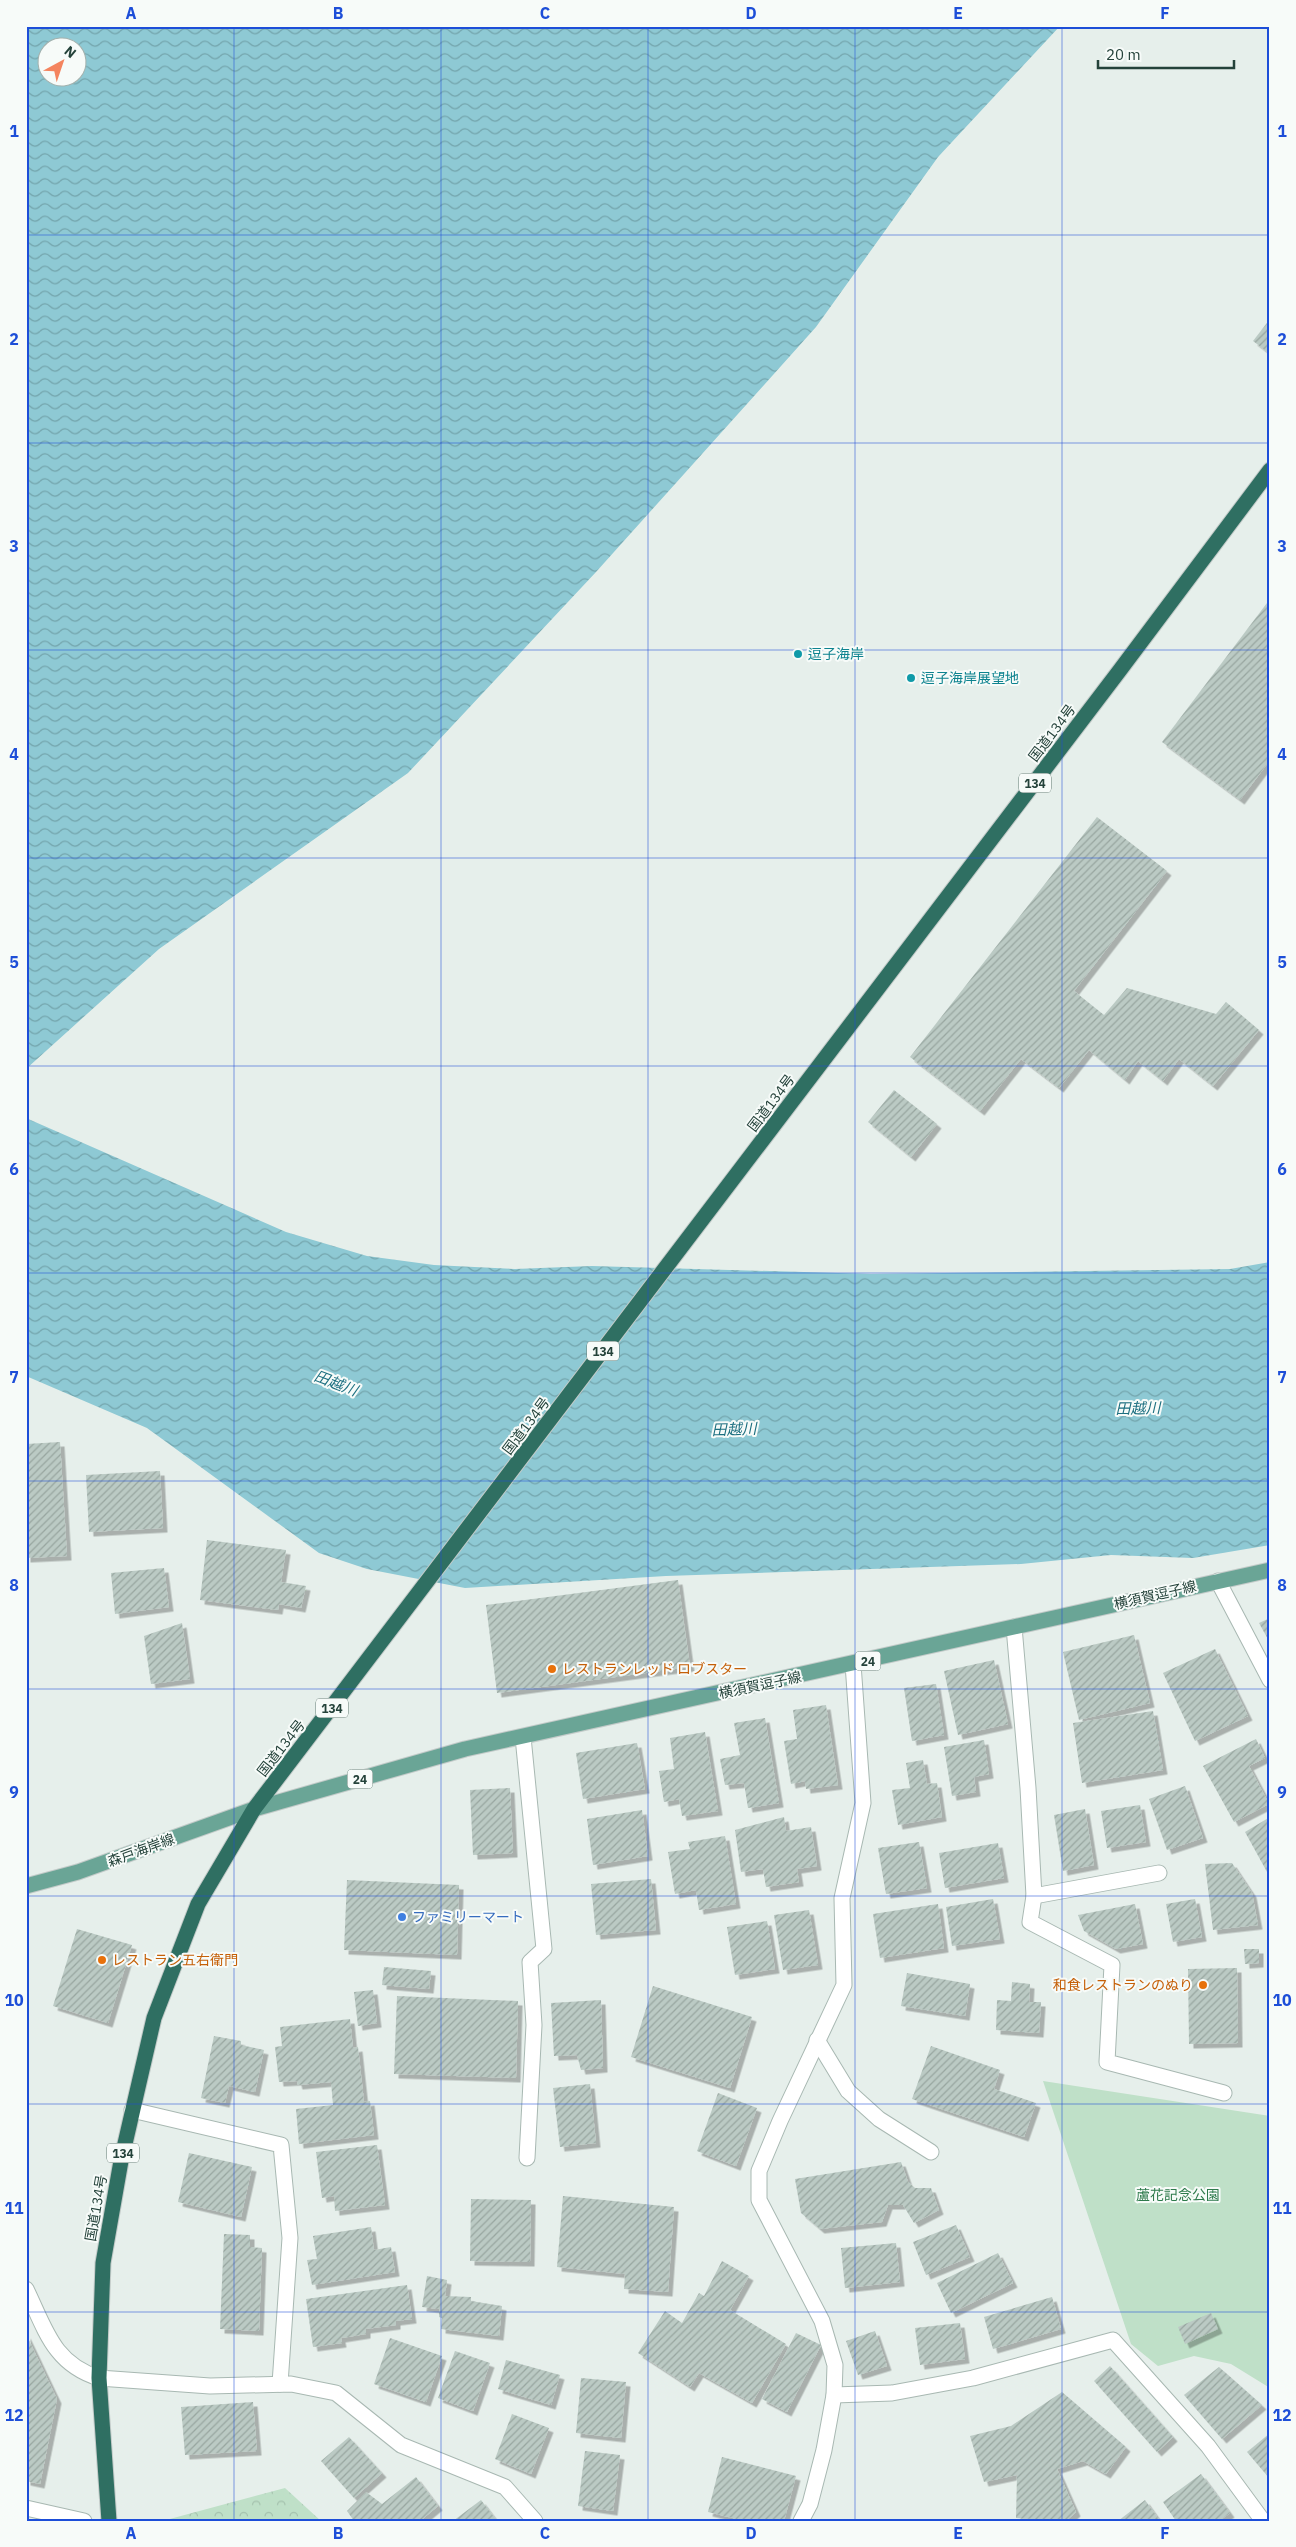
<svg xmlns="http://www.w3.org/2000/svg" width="1296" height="2547" viewBox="0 0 1296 2547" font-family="'IBM Plex Sans','Noto Sans JP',sans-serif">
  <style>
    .forest { fill: url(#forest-crowns) }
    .green { fill: #bfe0c8 }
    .water { fill: url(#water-waves); fill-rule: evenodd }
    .building { fill: url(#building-hatch); filter: url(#shadow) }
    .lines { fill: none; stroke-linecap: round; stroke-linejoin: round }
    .minor-casing { stroke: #a8b8b2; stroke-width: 17 }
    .major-casing { stroke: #c2cac8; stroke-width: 17 }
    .highway-casing { stroke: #c2cac8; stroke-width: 17 }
    .minor { stroke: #fff; stroke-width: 15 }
    .major { stroke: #6aa596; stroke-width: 15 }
    .highway { stroke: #2f6f62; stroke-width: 15 }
    .grid { fill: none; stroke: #1d4ed8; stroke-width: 1; stroke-opacity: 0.55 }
    .culture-dot { fill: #0f9aa8; stroke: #f7fbf9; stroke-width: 2 }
    .food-dot { fill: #e8710a; stroke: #f7fbf9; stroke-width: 2 }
    .shop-dot { fill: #3f7fe0; stroke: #f7fbf9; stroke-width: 2 }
    .labels { text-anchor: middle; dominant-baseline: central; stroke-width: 4; stroke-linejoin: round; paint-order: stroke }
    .shield { fill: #f7fbf9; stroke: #637a73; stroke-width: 1 }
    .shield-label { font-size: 12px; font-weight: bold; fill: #24423a }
    .culture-label { font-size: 14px; fill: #0d838f; stroke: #f7fbf9; text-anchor: start }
    .street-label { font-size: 14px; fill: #24423a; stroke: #f7fbf9 }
    .food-label { font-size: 14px; fill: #c56008; stroke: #f7fbf9; text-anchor: start }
    .shop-label { font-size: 14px; fill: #366cbe; stroke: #f7fbf9; text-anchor: start }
    .park-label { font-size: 14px; fill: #2d7a4b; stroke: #f7fbf9 }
    .water-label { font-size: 15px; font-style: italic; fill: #1c6f80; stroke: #f7fbf9 }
    .neatline { fill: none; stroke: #1d4ed8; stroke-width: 2 }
    .grid-label { font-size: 16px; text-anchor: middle; font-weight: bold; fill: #1d4ed8 }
  </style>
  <defs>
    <pattern id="forest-crowns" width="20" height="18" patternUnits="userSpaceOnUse" patternTransform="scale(1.25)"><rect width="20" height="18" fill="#bfe0c8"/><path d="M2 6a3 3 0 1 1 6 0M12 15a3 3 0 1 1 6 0" fill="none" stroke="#a4c1ad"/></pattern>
    <pattern id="water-waves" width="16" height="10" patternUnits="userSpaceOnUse" patternTransform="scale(1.25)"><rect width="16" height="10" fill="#8ec9d4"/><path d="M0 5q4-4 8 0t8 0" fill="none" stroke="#74a5ad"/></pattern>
    <pattern id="building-hatch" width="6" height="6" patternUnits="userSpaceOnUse" patternTransform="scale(1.25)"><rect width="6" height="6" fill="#bbcac4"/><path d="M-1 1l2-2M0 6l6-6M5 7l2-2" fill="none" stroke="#98a6a0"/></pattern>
    <filter id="shadow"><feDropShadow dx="4.5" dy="4.5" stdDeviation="0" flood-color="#0004"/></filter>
  </defs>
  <rect width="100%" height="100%" fill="#e6efeb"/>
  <polygon class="forest" points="285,2488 321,2521 166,2521 166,2520"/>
  <polygon class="green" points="1043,2081 1270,2116 1270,2388 1231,2364 1194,2356 1158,2366 1131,2344"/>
  <g class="water">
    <path d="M26,26h1034l-122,131 -122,170 -220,245 -188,201 -249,176 -133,120zM48,48h30v30h-30z"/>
    <polygon points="26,1118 286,1232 367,1256 434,1265 515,1269 592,1266 871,1274 1230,1269 1270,1262 1270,1545 1193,1558 1111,1555 1021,1564 666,1576 465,1588 367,1569 319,1553 147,1428 26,1376"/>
  </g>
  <g class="building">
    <polygon points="1270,319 1270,354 1253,341"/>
    <polygon points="1270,599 1270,760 1240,800 1162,742"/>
    <polygon points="1097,817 1167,871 1074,991 1104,1015 1127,988 1216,1014 1226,1002 1259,1030 1213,1086 1179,1059 1163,1081 1138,1061 1125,1080 1089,1050 1059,1088 1021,1059 980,1111 910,1057"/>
    <polygon points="894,1090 937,1124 911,1157 868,1122"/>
    <polygon points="60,1442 67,1556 26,1558 26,1444"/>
    <polygon points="160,1471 163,1528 89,1532 86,1475"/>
    <polygon points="207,1540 286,1550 281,1582 306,1586 301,1608 279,1604 278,1610 200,1600"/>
    <polygon points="164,1568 169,1607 115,1614 111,1573"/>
    <polygon points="678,1580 690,1667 497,1693 486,1605"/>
    <polygon points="1270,1618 1270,1643 1259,1623"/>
    <polygon points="182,1623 190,1679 151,1684 144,1636"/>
    <polygon points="1134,1635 1150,1703 1079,1720 1063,1652"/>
    <polygon points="1215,1649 1248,1716 1195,1741 1163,1673"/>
    <polygon points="994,1660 1008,1724 958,1735 944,1671"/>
    <polygon points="936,1684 944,1735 912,1741 904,1688"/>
    <polygon points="826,1705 838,1785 806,1789 805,1781 791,1784 784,1741 797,1739 793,1710"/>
    <polygon points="1153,1711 1163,1770 1082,1783 1073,1723"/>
    <polygon points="765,1718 779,1803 748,1808 744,1783 725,1785 720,1759 740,1755 734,1723"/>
    <polygon points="705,1732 718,1811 682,1816 679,1799 664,1802 659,1771 674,1769 670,1738"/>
    <polygon points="1256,1739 1265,1758 1249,1766 1269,1804 1234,1822 1203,1766"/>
    <polygon points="984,1740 989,1774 974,1777 976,1792 952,1796 944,1747"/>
    <polygon points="637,1743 645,1789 583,1799 576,1753"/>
    <polygon points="923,1760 927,1784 937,1783 942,1817 898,1825 892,1790 910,1788 906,1763"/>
    <polygon points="1185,1786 1203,1838 1167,1850 1149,1799"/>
    <polygon points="510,1788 513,1853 473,1855 470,1790"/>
    <polygon points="1140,1805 1146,1842 1107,1848 1101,1811"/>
    <polygon points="1085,1809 1094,1865 1063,1871 1054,1815"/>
    <polygon points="642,1810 648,1856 593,1865 587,1819"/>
    <polygon points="784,1817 786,1831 811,1827 817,1866 797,1869 799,1882 766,1887 763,1869 741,1872 735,1830"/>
    <polygon points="1270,1817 1270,1869 1267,1872 1245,1832"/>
    <polygon points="725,1836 736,1904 699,1910 696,1890 675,1894 668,1852 690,1849 688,1842"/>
    <polygon points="919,1842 927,1888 886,1894 878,1848"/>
    <polygon points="998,1843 1004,1878 945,1888 939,1853"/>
    <polygon points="1232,1863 1252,1893 1258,1925 1213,1930 1205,1864"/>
    <polygon points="651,1879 656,1930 596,1935 591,1884"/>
    <polygon points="347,1880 459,1885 457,1955 344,1950"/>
    <polygon points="993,1899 1000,1939 952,1946 946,1907"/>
    <polygon points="1195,1899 1202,1937 1173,1942 1166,1904"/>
    <polygon points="938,1904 944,1948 880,1958 873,1914"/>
    <polygon points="1135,1904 1143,1944 1116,1949 1084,1931 1078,1915"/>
    <polygon points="809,1910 818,1965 783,1970 774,1915"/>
    <polygon points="767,1921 775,1969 735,1975 727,1927"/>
    <polygon points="77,1929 132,1945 108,2023 53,2006"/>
    <polygon points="1244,1949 1259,1949 1259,1963 1245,1964"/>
    <polygon points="384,1967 431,1971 429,1989 382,1985"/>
    <polygon points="1237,1968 1238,2043 1189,2044 1188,1969"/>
    <polygon points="907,1973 970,1984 965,2016 901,2006"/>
    <polygon points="1012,1982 1030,1984 1029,2002 1041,2002 1039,2033 996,2030 997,2000 1011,2001"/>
    <polygon points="653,1986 752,2017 730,2088 631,2057"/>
    <polygon points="373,1990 377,2023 358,2026 354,1992"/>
    <polygon points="397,1996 518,2001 516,2078 394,2074"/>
    <polygon points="601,2000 603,2068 581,2070 577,2055 554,2056 551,2003"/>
    <polygon points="350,2019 353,2048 358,2047 364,2102 370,2101 374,2135 299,2144 296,2109 333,2105 331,2082 298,2085 297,2081 279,2082 275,2047 282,2046 280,2027"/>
    <polygon points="214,2036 241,2041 241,2045 264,2050 255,2092 229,2086 225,2103 201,2098"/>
    <polygon points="931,2046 1000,2070 994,2089 1036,2103 1024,2137 912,2099"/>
    <polygon points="590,2084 596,2143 560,2147 553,2088"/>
    <polygon points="718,2093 757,2108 736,2166 697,2151"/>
    <polygon points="377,2145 385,2205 335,2211 334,2196 322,2198 316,2152"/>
    <polygon points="189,2153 252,2167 241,2217 178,2202"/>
    <polygon points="901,2162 908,2182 915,2188 931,2188 939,2210 914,2223 903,2205 888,2205 882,2222 820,2229 801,2213 795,2179"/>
    <polygon points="563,2196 674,2207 668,2292 624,2289 625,2274 557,2267"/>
    <polygon points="471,2199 531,2200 530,2262 470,2261"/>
    <polygon points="956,2225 970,2257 926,2275 913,2242"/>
    <polygon points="371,2227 374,2250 391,2247 395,2272 312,2285 307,2260 317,2259 313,2236"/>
    <polygon points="224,2234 250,2235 250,2247 262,2248 259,2331 220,2329"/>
    <polygon points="896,2243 900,2282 845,2288 841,2248"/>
    <polygon points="998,2253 1013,2283 951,2313 937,2283"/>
    <polygon points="722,2261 749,2276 730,2310 786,2344 752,2403 699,2373 690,2387 638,2353 665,2311 682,2323 699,2293 704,2296"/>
    <polygon points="427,2276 447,2280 445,2296 471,2297 471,2301 502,2306 499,2336 441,2329 442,2318 439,2317 439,2309 422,2307"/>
    <polygon points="407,2285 412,2319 396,2321 396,2325 366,2329 366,2334 341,2338 342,2343 313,2347 306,2299"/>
    <polygon points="1052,2297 1061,2329 993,2349 984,2317"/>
    <polygon points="1211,2313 1218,2329 1185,2344 1178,2327"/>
    <polygon points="960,2323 965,2359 920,2365 915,2328"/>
    <polygon points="875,2331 887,2366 858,2375 846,2341"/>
    <polygon points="796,2333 821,2345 787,2412 762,2399"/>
    <polygon points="26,2334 57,2399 40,2484 26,2481"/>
    <polygon points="390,2338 442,2356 426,2402 374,2384"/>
    <polygon points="455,2351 490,2363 473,2411 438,2398"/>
    <polygon points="506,2360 560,2375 551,2405 498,2389"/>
    <polygon points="1110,2366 1173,2437 1157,2452 1094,2381"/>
    <polygon points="1219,2367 1262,2405 1222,2439 1184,2395"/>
    <polygon points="581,2378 626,2382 621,2438 576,2433"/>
    <polygon points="1062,2392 1126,2447 1106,2474 1083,2461 1057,2469 1076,2512 1066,2521 1016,2518 1017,2475 984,2482 970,2436 1011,2426"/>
    <polygon points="253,2402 257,2451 185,2455 181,2407"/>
    <polygon points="512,2414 549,2428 531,2474 495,2459"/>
    <polygon points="1270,2433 1270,2479 1247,2452"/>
    <polygon points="349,2437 382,2473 354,2498 321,2461"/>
    <polygon points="585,2451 620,2455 613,2511 578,2506"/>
    <polygon points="722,2457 796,2476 784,2521 745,2521 708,2512"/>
    <polygon points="1201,2474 1230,2513 1219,2521 1176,2521 1163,2502"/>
    <polygon points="416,2477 438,2506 420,2521 354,2521 347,2511 366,2492 382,2504"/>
    <polygon points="481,2500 497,2521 453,2521"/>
    <polygon points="1145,2500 1160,2521 1118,2521"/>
  </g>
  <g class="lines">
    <defs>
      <g id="minor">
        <polyline points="1218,1581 1270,1680"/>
        <polyline points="1014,1627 1028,1788 1034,1896 1159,1873"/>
        <polyline points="523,1737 544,1949 530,1962 534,2025 527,2158"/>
        <polyline points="1034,1896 1030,1922 1112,1965 1107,2062 1224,2093"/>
        <polyline points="817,2040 848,2091 879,2119 931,2152"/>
        <polyline points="132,2110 281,2145 290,2238 280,2384"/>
        <path d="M26,2289c19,39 27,75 73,89l111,8 81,-2 45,9 65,52 104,42 30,34"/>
        <polyline points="834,2395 892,2393 973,2378 1113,2340 1208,2446 1263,2521"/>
        <polyline points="26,2508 84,2521"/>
        <polyline points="801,2521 810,2504 824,2450 834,2395 835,2365 822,2321 759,2200 759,2171 780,2121 844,1985 842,1898 863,1803 853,1664"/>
      </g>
      <polyline id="major" points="26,1886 78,1872 254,1809 465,1749 1270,1570"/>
      <polyline id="highway" points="109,2521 99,2378 103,2263 121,2161 154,2018 198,1904 254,1809 1120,670 1270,470"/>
    </defs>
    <use href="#minor" class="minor-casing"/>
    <use href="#major" class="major-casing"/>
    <use href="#highway" class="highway-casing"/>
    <use href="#minor" class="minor"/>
    <use href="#major" class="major"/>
    <use href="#highway" class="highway"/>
  </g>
  <path class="grid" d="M234,26v2495M441,26v2495M648,26v2495M855,26v2495M1062,26v2495M26,235h1244M26,443h1244M26,650h1244M26,858h1244M26,1066h1244M26,1273h1244M26,1481h1244M26,1689h1244M26,1896h1244M26,2104h1244M26,2312h1244"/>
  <g class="culture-dot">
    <circle cx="798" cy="654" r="5"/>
    <circle cx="911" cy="678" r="5"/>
  </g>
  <g class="food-dot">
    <circle cx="552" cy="1669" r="5"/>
    <circle cx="102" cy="1960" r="5"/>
    <circle cx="1203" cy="1985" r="5"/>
  </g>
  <circle class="shop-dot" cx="402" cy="1917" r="5"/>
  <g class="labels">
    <g class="shield">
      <rect x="1019" y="773.5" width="32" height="19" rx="4"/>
      <rect x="587" y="1341.5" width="32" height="19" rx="4"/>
      <rect x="855.5" y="1651.5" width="25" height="19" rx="4"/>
      <rect x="316" y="1698.5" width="32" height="19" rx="4"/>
      <rect x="347.5" y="1769.5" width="25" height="19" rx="4"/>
      <rect x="107" y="2143.5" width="32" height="19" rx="4"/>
    </g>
    <g class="shield-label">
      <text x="1035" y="783">134</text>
      <text x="603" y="1351">134</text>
      <text x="868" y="1661">24</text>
      <text x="332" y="1708">134</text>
      <text x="360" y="1779">24</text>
      <text x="123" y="2153">134</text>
    </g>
    <g class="culture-label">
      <text x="808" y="654">逗子海岸</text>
      <text x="921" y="678">逗子海岸展望地</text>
    </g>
    <g class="street-label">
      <text transform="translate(1052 733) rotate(-53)">国道134号</text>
      <text transform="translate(771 1103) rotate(-53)">国道134号</text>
      <text transform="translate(526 1426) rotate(-53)">国道134号</text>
      <text transform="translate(1155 1595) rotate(-13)">横須賀逗子線</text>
      <text transform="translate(760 1685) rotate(-12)">横須賀逗子線</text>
      <text transform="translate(281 1748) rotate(-52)">国道134号</text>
      <text transform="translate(141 1850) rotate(-20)">森戸海岸線</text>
      <text transform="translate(96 2208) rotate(-80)">国道134号</text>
    </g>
    <g class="food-label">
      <text x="562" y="1669">レストランレッド ロブスター</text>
      <text x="112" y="1960">レストラン五右衛門</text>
      <text x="1193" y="1985" text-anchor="end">和食レストランのぬり</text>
    </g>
    <g class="shop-label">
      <text x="412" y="1917">ファミリーマート</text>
    </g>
    <g class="park-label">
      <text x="1178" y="2195">蘆花記念公園</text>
    </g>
    <g class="water-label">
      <text transform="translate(336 1383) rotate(21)">田越川</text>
      <text transform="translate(1138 1408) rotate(-1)">田越川</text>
      <text transform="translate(734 1429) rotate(-2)">田越川</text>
    </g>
  </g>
  <rect width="1296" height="2547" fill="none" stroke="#f7fbf9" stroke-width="55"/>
  <g transform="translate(62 62) rotate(40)"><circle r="24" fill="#f7fbf9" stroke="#a3b1ad"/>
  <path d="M0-4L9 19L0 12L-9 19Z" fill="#f4845f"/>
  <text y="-8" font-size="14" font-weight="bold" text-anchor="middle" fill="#24423a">N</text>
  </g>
  <path d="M1098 60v8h136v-8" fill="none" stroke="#24423a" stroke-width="2.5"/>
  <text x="1106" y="60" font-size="15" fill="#24423a" stroke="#f7fbf9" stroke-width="4" paint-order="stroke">20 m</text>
  <rect x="28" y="28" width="1240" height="2492" class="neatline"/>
  <g class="grid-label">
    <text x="131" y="19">A</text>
    <text x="338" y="19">B</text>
    <text x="545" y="19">C</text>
    <text x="751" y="19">D</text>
    <text x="958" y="19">E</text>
    <text x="1165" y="19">F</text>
    <text x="14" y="137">1</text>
    <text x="1282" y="137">1</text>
    <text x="14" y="345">2</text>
    <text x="1282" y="345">2</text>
    <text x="14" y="552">3</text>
    <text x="1282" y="552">3</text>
    <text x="14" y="760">4</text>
    <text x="1282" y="760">4</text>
    <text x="14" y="968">5</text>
    <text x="1282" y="968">5</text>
    <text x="14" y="1175">6</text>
    <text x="1282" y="1175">6</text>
    <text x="14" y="1383">7</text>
    <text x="1282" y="1383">7</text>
    <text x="14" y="1591">8</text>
    <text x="1282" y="1591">8</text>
    <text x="14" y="1798">9</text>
    <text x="1282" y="1798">9</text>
    <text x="14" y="2006">10</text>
    <text x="1282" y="2006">10</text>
    <text x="14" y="2214">11</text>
    <text x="1282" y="2214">11</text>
    <text x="14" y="2421">12</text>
    <text x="1282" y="2421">12</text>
    <text x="131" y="2539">A</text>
    <text x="338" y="2539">B</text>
    <text x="545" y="2539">C</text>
    <text x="751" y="2539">D</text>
    <text x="958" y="2539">E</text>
    <text x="1165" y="2539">F</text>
  </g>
</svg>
